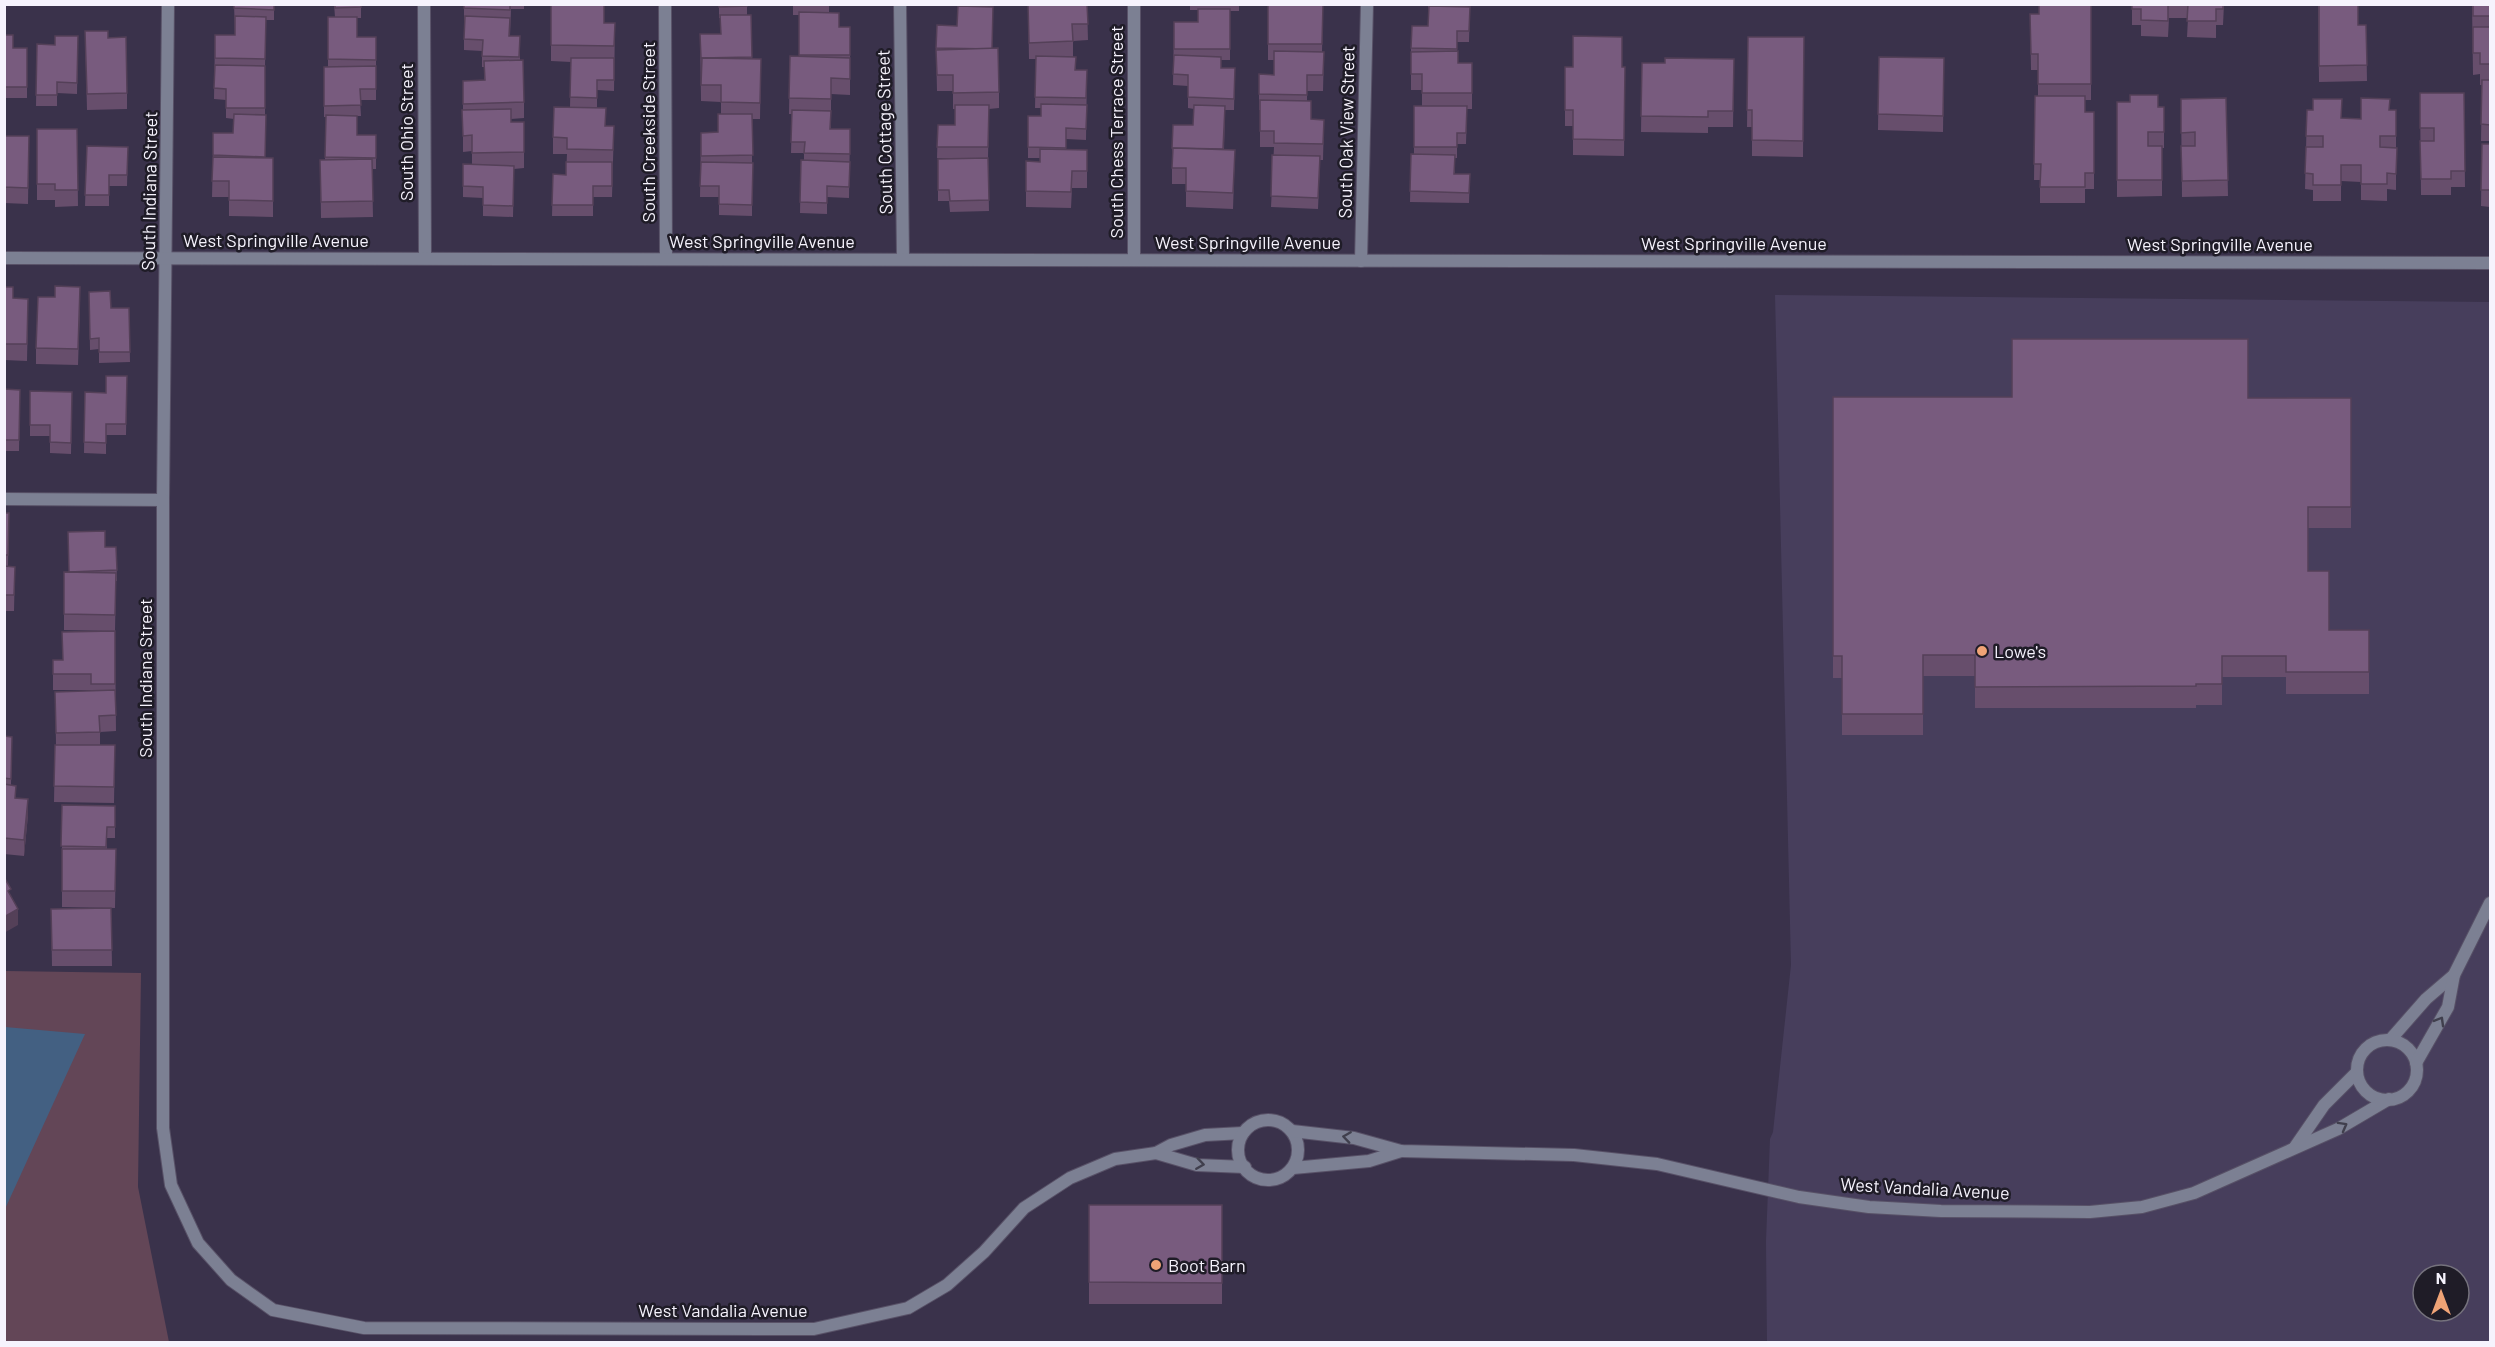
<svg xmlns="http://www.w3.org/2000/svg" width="2495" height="1347" viewBox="0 0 2495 1347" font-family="Barlow,sans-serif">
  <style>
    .built { fill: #473e5c; fill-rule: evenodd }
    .green { fill: #634657 }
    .water { fill: #436082 }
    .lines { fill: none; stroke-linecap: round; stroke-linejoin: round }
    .street-casing { stroke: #585167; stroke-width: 14 }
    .street { stroke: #7c8093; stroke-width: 12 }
    .wall { fill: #674e6c }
    .shaded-wall { fill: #544058 }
    .building { fill: #785b7e; stroke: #544058; stroke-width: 1.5 }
    .oneway { stroke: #403f4d }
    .poi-dot { fill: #efa376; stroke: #1f1c27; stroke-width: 2 }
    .labels { text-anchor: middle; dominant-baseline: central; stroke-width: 5; stroke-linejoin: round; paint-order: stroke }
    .street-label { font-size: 18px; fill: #f6f3fd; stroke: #1f1c27 }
    .poi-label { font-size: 18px; fill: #f6f3fd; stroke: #1f1c27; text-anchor: start }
  </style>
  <rect width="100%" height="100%" fill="#3a324b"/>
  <path class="built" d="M1775,295l715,7v1040h-723l-1,-101 4,-102 3,-7 18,-167zM2423,1275h36v36h-36z"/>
  <polygon class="green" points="5,971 141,973 138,1187 169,1342 5,1342"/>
  <polygon class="water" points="5,1027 85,1034 5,1209 4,1027"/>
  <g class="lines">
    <defs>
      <g id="street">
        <polyline points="168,4 163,500 163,1128 171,1185 198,1243 231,1280 273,1310 364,1328 814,1329 908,1308 947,1285 984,1252 1024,1208 1070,1178 1115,1159 1156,1153 1171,1145 1205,1135 1243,1133"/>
        <polyline points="424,4 425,258"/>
        <polyline points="665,4 666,259"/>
        <polyline points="900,4 903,259"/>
        <polyline points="4,258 2490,263"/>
        <polyline points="1134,260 1134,4"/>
        <polyline points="1361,261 1367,4"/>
        <polyline points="4,499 163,500"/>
        <polyline points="2390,1040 2426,999 2454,975"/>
        <circle cx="2387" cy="1070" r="30"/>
        <polyline points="2416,1063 2448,1007 2454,975 2490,903"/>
        <circle cx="1268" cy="1150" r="30"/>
        <polyline points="1292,1131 1354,1138 1401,1151 1574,1155 1657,1164 1799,1197 1869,1207 1941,1211 2090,1212 2142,1207 2194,1193 2338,1129 2389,1099"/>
        <polyline points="2295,1147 2324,1105 2357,1072"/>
        <polyline points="1156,1153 1197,1165 1245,1167"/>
        <polyline points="1293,1168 1369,1161 1401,1151"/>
      </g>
    </defs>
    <use href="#street" class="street-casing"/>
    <use href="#street" class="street"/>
  </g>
  <g class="wall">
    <polygon points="234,4 274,4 274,20 266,20 265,66 265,115 266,115 265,158 273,158 273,217 229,216 229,197 212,197 213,155 233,133 234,119 226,118 226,100 214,99 215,35 235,35"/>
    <polygon points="334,4 361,4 361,18 357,18 357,37 376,37 376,100 360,100 361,116 357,116 357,135 376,135 376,169 372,169 373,217 321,218 320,160 325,160 326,117 324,117 324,67 328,67 328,17 335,17"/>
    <polygon points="464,4 524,4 524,9 511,9 510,36 520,36 520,60 524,102 524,118 511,119 511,122 524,152 524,168 514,169 513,217 483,216 483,198 463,197 463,164 472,165 472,151 463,152 463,81 484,80 484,67 482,67 482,51 464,50"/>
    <polygon points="551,4 604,23 615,23 614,91 597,90 597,108 606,126 614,126 612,197 593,197 593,216 552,216 553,174 566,175 567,154 553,154 553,137 570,107 571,62 551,61"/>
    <polygon points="719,4 747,4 747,15 751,15 752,59 761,59 760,119 752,119 752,216 719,215 719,197 700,197 701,133 718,132 721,114 721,102 701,101 700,34 721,34 720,18 719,18"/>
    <polygon points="793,4 829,4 829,13 839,27 850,27 850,95 831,94 831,129 850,129 849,198 827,197 827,214 800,213 801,160 804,160 804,153 791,153 792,114 789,114 790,56 799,56 799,15 793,15"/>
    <polygon points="960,4 987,4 992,49 999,92 999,108 989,109 988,158 989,211 950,212 949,201 938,201 938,159 974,158 937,158 938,125 955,125 955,109 953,109 953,91 937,91 936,48 957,26"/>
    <polygon points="1028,4 1087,4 1088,40 1073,41 1073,57 1076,70 1087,70 1086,140 1066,139 1066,149 1087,150 1087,188 1072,188 1071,208 1026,207 1026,161 1040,162 1040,158 1028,158 1028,116 1041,116 1041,108 1035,108 1036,59 1029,59"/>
    <polygon points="1190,4 1239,4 1239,11 1230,11 1230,60 1221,60 1221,68 1235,68 1234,110 1225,110 1224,150 1235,150 1233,209 1186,207 1186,184 1172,184 1172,148 1193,125 1194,109 1188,108 1188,86 1173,85 1174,22 1198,22 1198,10 1190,10"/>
    <polygon points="1268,4 1323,4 1322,52 1324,52 1323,91 1307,91 1307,101 1311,119 1324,120 1323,160 1320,160 1318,209 1271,207 1274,147 1260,147 1260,110 1259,110 1259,74 1274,75 1274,60 1268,60"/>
    <polygon points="1428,4 1460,4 1460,6 1470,7 1469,42 1457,42 1457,51 1458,63 1472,63 1472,109 1467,109 1466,144 1457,144 1457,158 1455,158 1455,174 1470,174 1469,203 1410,202 1411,154 1414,154 1414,106 1422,106 1422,90 1411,90 1411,48 1428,26"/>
    <polygon points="2091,4 2091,100 2085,100 2085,112 2094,112 2094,189 2085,189 2085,203 2040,203 2040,180 2034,180 2035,96 2038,96 2038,70 2031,70 2030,14 2039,14"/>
    <polygon points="2132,4 2224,4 2223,25 2216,25 2216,38 2187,37 2188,18 2169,18 2168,37 2141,36 2141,25 2132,25"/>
    <polygon points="2318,4 2358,25 2366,25 2367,81 2319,82"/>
    <polygon points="2472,4 2490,4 2490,141 2481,141 2482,85 2480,85 2480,74 2473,75"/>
    <polygon points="85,31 127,93 127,109 87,110"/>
    <polygon points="4,35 13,48 27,48 27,98 4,98"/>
    <polygon points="78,36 77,94 57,93 57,106 36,106 37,44 55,45"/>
    <polygon points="1748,37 1804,37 1803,157 1752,156 1752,127 1747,127"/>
    <polygon points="1879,57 1944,58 1943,132 1878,130"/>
    <polygon points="1734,59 1733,127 1708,127 1708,133 1641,132 1642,63 1665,63"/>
    <polygon points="1622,67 1625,67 1624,156 1573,155 1573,126 1565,126 1565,110"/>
    <polygon points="2420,93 2464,93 2465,187 2451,187 2451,195 2421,195"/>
    <polygon points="2226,98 2228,196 2182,197 2181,99"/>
    <polygon points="2117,102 2164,107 2164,148 2162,148 2162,196 2117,197"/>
    <polygon points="2307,110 2313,110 2342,118 2361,119 2390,110 2396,110 2396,190 2387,189 2387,201 2361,200 2361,182 2341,181 2341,201 2313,201 2313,190 2305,189"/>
    <polygon points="37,129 77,129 78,206 55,207 55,200 37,200"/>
    <polygon points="4,136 29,136 28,204 4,203"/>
    <polygon points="2482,144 2490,144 2490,207 2481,206"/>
    <polygon points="87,146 128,147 127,186 109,186 109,206 85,206"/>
    <polygon points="4,287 28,315 27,361 4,360"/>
    <polygon points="89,292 111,308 129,308 130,362 99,363 99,349 90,350"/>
    <polygon points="80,303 78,365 36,364 36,348"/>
    <polygon points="127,376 126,435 106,435 106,454 84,453 85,392 106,393"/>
    <polygon points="4,389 20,390 19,451 4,451"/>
    <polygon points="30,391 72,392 71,454 50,453 50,436 30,436"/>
    <polygon points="1833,397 2351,398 2351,528 2308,528 2308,571 2329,630 2369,630 2369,694 2286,694 2286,677 2222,677 2222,705 2196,705 2196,708 1975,708 1975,676 1923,676 1923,735 1842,735 1842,678 1833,678"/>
    <polygon points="4,513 9,513 8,566 15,567 14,611 4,611"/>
    <polygon points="105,547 116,547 117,581 116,581 115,631 116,731 100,732 100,745 115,745 114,803 54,802 55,745 56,745 55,692 91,691 91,690 53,690 53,660 63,660 113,631 64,630 64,572 69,572"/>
    <polygon points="4,736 12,737 11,785 16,798 28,815 24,856 4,854"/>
    <polygon points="62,805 115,806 115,838 107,838 107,849 116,849 115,908 62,907"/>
    <polygon points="111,908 112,966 52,966 51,909"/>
    <rect x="1089" y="1205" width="133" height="99"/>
  </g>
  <g class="shaded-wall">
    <polygon points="28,799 28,815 24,856 24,840"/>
    <polygon points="18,909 18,925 4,933 4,917"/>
  </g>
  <g class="building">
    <polygon points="234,4 274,4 274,10 234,8"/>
    <polygon points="335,4 361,4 361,7 335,8"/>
    <polygon points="464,4 510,4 510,10 464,8"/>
    <polygon points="551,4 604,4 604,23 615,23 614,46 551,45"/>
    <polygon points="719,4 747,4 747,6 719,7"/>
    <polygon points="1028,4 1087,4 1088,24 1072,24 1073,41 1029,43"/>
    <polygon points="1268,4 1323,4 1322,44 1268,44"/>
    <polygon points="2039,4 2091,4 2091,84 2038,84 2038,54 2031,54 2030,14 2039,14"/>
    <polygon points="2132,4 2168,4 2168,21 2141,20 2141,9 2132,9"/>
    <polygon points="2188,4 2223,4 2223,9 2216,9 2216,21 2187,21"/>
    <polygon points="2319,4 2358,4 2358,25 2366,25 2367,65 2319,66"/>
    <polygon points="2473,4 2490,4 2490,64 2480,64 2480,53 2473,53 2473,27 2490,27 2490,16 2473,16"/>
    <polygon points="958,6 993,7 992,49 936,48 937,25 957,26"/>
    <polygon points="1429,6 1470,7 1469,31 1457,31 1457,49 1411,48 1412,26 1428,26"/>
    <polygon points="1198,9 1230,9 1230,49 1174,49 1174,22 1198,22"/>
    <polygon points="799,12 839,13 839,27 850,27 850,55 799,55"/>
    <polygon points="720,15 751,15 752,57 701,58 700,34 721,34"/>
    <polygon points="235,16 266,17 265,59 215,58 215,35 235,35"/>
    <polygon points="465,16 510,18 509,36 520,36 519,57 482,56 483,40 464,39"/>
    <polygon points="328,17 357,17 357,37 376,37 376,60 328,59"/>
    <polygon points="85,31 108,31 108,38 126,37 127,93 87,94"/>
    <polygon points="4,35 13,35 13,48 27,48 27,87 4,87"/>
    <polygon points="55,36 78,36 77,83 57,82 57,95 36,95 37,44 55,45"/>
    <polygon points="1573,36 1622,37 1622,67 1625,67 1624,140 1573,139 1573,110 1565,110 1565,67 1573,67"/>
    <polygon points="1748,37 1804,37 1803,141 1752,140 1752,110 1747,110"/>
    <polygon points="998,48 999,92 953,93 953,75 937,75 936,50"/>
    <polygon points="1274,51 1324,52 1323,75 1307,75 1307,95 1259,94 1259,74 1274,75"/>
    <polygon points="1458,51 1458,63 1472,63 1472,93 1422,93 1422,74 1411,74 1411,52"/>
    <polygon points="1174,55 1221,57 1221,68 1235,68 1234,99 1188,97 1188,75 1173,74"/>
    <polygon points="790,56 850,58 850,79 831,78 831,99 789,98"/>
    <polygon points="1036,56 1076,57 1075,70 1087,70 1086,98 1035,97"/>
    <polygon points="1879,57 1944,58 1943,116 1878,114"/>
    <polygon points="571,58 614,58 614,80 597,80 597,98 570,97"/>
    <polygon points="702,58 761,59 760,103 721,102 721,85 701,85"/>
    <polygon points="1665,58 1734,59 1733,111 1708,111 1708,117 1641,116 1642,63 1665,63"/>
    <polygon points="523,60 524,102 463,104 463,81 485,80 484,61"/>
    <polygon points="215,65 265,66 265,108 226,108 226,89 214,88"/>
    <polygon points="376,66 376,89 360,89 361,105 324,106 324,67"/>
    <polygon points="2482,80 2490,80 2490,125 2481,124"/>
    <polygon points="2420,93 2464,93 2465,171 2451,171 2451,179 2421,179 2420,141 2434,141 2434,128 2420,128"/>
    <polygon points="2130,95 2158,95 2158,107 2164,107 2164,132 2148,132 2148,146 2162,146 2162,180 2117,180 2117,102 2130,102"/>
    <polygon points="2035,96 2085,96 2085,112 2094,112 2094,173 2085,173 2085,187 2040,187 2041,164 2034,164"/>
    <polygon points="2226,98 2228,180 2182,181 2181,146 2195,146 2195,132 2181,133 2181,99"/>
    <polygon points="2361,98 2390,99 2389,110 2396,110 2396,136 2380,136 2380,147 2397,148 2396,174 2387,173 2387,184 2361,184 2361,165 2341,165 2341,185 2313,185 2313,174 2305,173 2306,147 2323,147 2323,136 2306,136 2307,110 2313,110 2313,99 2342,99 2341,118 2361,119"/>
    <polygon points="1260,100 1311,101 1311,119 1324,120 1323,144 1274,143 1274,131 1260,131"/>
    <polygon points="1041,104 1087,105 1086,129 1066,128 1066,148 1028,147 1028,116 1041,116"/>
    <polygon points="955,105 989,105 988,147 937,147 938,125 955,125"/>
    <polygon points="1194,105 1225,106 1223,149 1172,148 1173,125 1193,125"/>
    <polygon points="1414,106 1467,106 1466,133 1457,133 1457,147 1414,147"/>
    <polygon points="554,107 606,108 605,126 614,126 613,150 567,149 567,138 553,137"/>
    <polygon points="511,109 511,122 524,122 524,152 472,153 472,135 463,136 462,110"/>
    <polygon points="792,110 831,111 830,129 850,129 850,154 804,153 805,142 791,142"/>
    <polygon points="234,114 266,115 265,157 213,155 213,133 233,133"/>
    <polygon points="718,114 752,114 753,155 701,156 701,133 718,132"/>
    <polygon points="326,115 357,116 357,135 376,135 376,158 325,157"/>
    <polygon points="37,129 77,129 78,190 55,190 55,184 37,184"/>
    <polygon points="4,136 29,136 28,188 4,187"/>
    <polygon points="2482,144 2490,144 2490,190 2481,190"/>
    <polygon points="87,146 128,147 127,175 109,175 109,195 85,195"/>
    <polygon points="1173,148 1235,150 1233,193 1186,191 1186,168 1172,168"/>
    <polygon points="1040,149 1087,150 1087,171 1072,171 1071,192 1026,191 1026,161 1040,162"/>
    <polygon points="1411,154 1455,155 1454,174 1470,174 1469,193 1410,191"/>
    <polygon points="1272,155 1320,156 1318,198 1271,196"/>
    <polygon points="213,157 273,158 273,201 229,200 229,181 212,181"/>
    <polygon points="988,158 989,200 950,201 949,190 938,190 938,159"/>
    <polygon points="372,159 373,201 321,202 320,160"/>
    <polygon points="801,160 850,162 849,187 827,186 827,203 800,202"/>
    <polygon points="566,162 612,162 612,186 593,186 593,205 552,205 553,174 566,175"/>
    <polygon points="701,162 753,163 752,205 719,204 719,186 700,186"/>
    <polygon points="463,164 514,166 513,206 483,205 483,187 463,186"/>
    <polygon points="55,286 80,287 78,349 36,348 38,297 55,297"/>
    <polygon points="4,287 13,287 13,298 28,299 27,344 4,344"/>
    <polygon points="110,291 111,308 129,308 130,352 99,352 99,338 90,339 89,292"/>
    <polygon points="2012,339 2248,339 2248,398 2351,398 2351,507 2308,507 2308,571 2329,571 2329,630 2369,630 2369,672 2286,672 2286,656 2222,656 2222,684 2196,684 2196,686 1975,687 1975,655 1923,655 1923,714 1842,714 1842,656 1833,656 1833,397 2012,397"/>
    <polygon points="106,376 127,376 126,424 106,424 106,443 84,442 85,392 106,393"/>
    <polygon points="4,389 20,390 19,440 4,440"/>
    <polygon points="30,391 72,392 71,443 50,442 50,425 30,425"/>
    <polygon points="4,513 9,513 8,555 4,555"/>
    <polygon points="105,531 105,547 116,547 117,570 69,572 68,532"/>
    <polygon points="4,566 15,567 14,595 4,595"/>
    <polygon points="64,572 116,573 115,615 64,614"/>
    <polygon points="115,631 115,684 91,684 91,674 53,674 53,660 63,660 62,632"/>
    <polygon points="115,690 116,715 99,716 100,732 56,733 55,692"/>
    <polygon points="4,736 12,737 11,779 4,778"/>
    <polygon points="55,745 115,745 114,787 54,786"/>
    <polygon points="4,784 16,786 15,798 28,799 24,840 4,838"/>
    <polygon points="62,805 115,806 115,827 107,827 106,847 61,846"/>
    <polygon points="62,849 116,849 115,891 62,891"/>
    <polygon points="4,877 11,889 8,891 18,909 4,917"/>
    <polygon points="111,908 112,950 52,950 51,909"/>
    <polygon points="1089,1205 1222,1205 1222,1283 1089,1282"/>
  </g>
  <defs><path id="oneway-chevron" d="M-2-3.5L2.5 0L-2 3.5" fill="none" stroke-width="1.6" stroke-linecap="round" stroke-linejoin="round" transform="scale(1.5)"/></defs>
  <g class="oneway">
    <use href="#oneway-chevron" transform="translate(2440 1021) rotate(-60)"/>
    <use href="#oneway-chevron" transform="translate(2343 1126) rotate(-29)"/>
    <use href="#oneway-chevron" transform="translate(1347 1137) rotate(-172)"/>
    <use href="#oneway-chevron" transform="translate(1200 1164) rotate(8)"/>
  </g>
  <g class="poi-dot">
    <circle cx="1982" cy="651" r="6"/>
    <circle cx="1156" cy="1265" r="6"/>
  </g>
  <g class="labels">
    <g class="street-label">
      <text transform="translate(406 132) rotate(-90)">South Ohio Street</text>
      <text transform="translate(648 132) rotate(-90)">South Creekside Street</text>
      <text transform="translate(884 132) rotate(-91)">South Cottage Street</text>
      <text transform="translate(1116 132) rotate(-90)">South Chess Terrace Street</text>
      <text transform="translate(1346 132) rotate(-89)">South Oak View Street</text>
      <text transform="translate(149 191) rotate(-89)">South Indiana Street</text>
      <text x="276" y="240">West Springville Avenue</text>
      <text x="762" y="241">West Springville Avenue</text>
      <text x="1248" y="242">West Springville Avenue</text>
      <text x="1734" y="243">West Springville Avenue</text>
      <text x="2220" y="244">West Springville Avenue</text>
      <text transform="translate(145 678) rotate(-90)">South Indiana Street</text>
      <text transform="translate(1925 1188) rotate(3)">West Vandalia Avenue</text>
      <text x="723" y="1310">West Vandalia Avenue</text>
    </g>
    <g class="poi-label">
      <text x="1994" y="651">Lowe's</text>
      <text x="1168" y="1265">Boot Barn</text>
    </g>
  </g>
  <rect width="2495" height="1347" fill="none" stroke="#f6f3fd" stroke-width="12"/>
  <g transform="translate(2441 1293)"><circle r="28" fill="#1f1c27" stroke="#75727d" stroke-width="1.5"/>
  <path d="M0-4.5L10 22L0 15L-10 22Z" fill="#efa376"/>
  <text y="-9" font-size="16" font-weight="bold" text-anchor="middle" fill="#f6f3fd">N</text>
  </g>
</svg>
